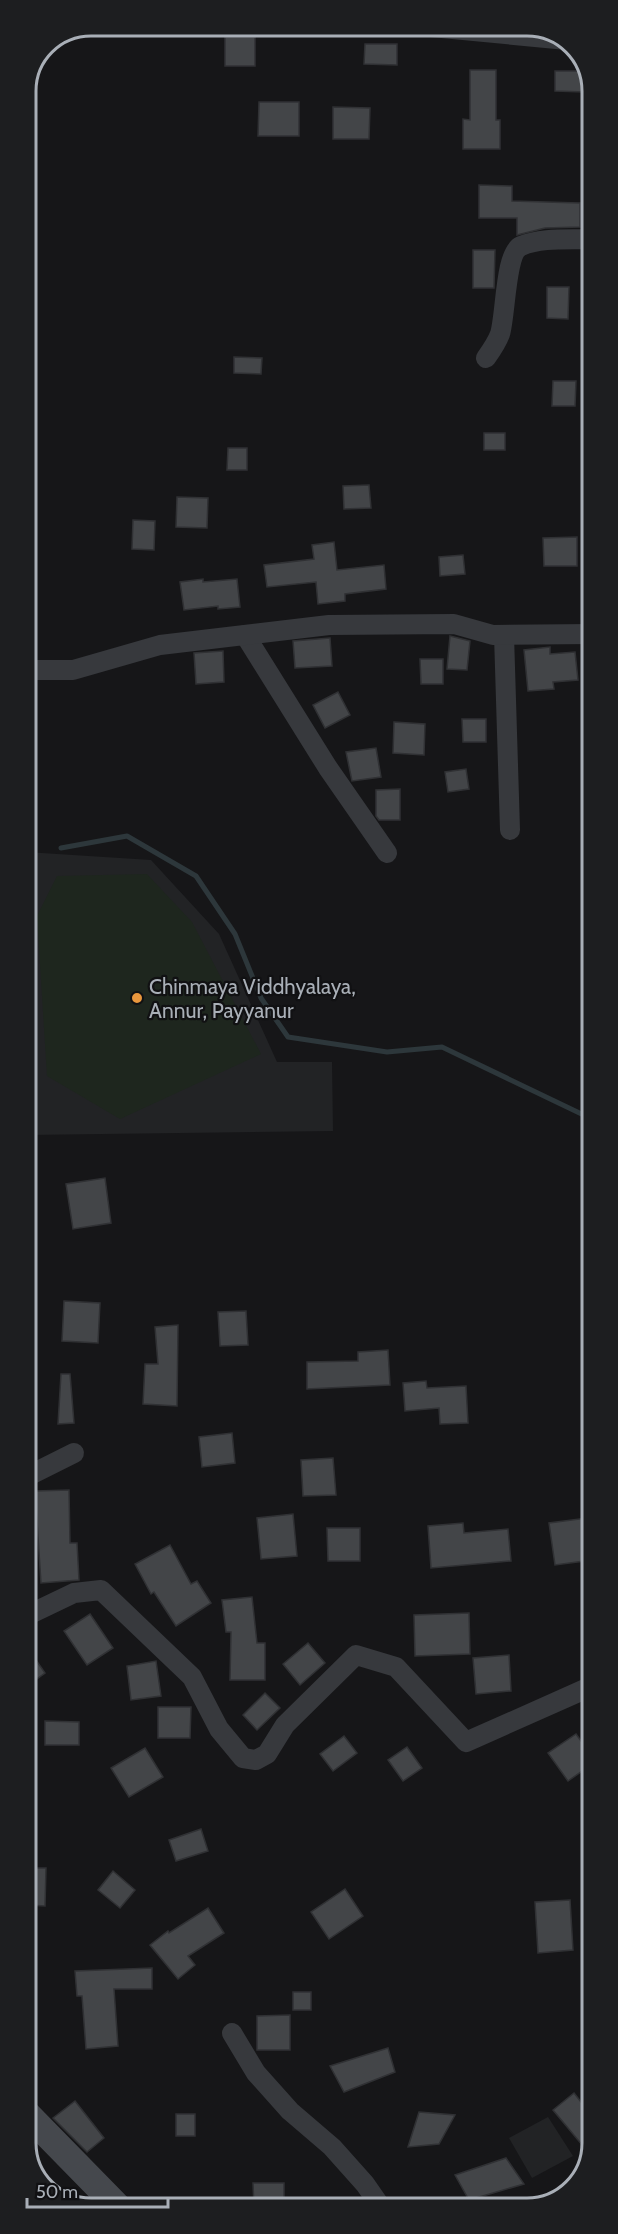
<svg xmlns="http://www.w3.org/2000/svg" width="618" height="2234" viewBox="0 0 618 2234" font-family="Cabin,sans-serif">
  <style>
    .built { fill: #222325 }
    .green { fill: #1e261e }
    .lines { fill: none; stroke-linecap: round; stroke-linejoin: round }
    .stream { stroke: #2d373b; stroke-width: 5 }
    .building { fill: #434548; stroke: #303134; stroke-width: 1.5 }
    .minor { stroke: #37393d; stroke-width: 20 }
    .secondary { stroke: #45484d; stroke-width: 27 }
    .poi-dot { fill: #e9973d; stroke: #111113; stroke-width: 2 }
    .labels { text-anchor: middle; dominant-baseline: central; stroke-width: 4.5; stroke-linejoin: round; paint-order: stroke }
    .poi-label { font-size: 21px; fill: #a9afb7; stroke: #111113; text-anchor: start }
    .rim { fill: none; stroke: #a9afb7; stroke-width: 3 }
  </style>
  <rect width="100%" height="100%" fill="#161618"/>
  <g class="built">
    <polygon points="26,852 151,860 219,934 277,1062 332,1062 333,1131 26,1135"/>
    <polygon points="548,2117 573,2156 532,2178 509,2138"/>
  </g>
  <polygon class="green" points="147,874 192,922 261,1054 120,1119 47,1076 37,916 57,876"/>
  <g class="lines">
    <polyline class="stream" points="61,848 127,836 196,876 235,934 261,998 288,1037 387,1052 442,1047 592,1119"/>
  </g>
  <g class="building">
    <rect x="225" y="37" width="30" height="29"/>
    <polygon points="365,44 397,44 397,65 364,64"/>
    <polygon points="470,70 496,70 496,120 500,120 500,149 463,149 463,119 470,120"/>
    <polygon points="555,71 584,71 584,92 555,91"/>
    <polygon points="259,102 299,102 299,136 258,136"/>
    <polygon points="333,107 370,108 369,139 333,139"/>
    <polygon points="479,185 512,186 512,201 580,203 580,227 545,228 517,235 517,218 479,218"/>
    <polygon points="473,250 495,250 494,288 473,288"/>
    <polygon points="547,287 569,287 568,319 547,318"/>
    <polygon points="234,357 262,358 261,374 234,373"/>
    <polygon points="553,381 576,381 575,406 552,406"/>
    <rect x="484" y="433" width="21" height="17"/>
    <polygon points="228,448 247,448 247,470 227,470"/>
    <polygon points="369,485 371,508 344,509 343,486"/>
    <polygon points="177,497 208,498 207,528 176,527"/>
    <polygon points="133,520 155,521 154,550 132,549"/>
    <polygon points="577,537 577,566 544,566 543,538"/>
    <polygon points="334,542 337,570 384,565 386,589 345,594 345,601 318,604 316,582 267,587 264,565 314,559 312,545"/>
    <polygon points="463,555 465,574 440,576 439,557"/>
    <polygon points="203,579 203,582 237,579 240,607 218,609 218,606 184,610 180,582"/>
    <polygon points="450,636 470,641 467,670 447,669"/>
    <polygon points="330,638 332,666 295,668 293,641"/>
    <polygon points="550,647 550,654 575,652 578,680 553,682 554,689 528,691 524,650"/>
    <polygon points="223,651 224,682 196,684 194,653"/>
    <polygon points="420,659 443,659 443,684 421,684"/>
    <polygon points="338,692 350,715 325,728 313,705"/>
    <polygon points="462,719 486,719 486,742 463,742"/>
    <polygon points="394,722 425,724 424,755 393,753"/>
    <polygon points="376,748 381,777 352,781 346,752"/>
    <polygon points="466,769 469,789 448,792 445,772"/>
    <polygon points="400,789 400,820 379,820 376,816 376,790"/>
    <polygon points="105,1178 111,1223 73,1229 66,1184"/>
    <polygon points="64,1301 100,1303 98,1343 62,1341"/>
    <polygon points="246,1311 248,1345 220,1346 218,1312"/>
    <polygon points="178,1325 177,1406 143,1404 145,1364 158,1364 155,1327"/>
    <polygon points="388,1350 390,1385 307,1389 307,1362 358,1361 358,1352"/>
    <polygon points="61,1374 70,1374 74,1423 58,1424"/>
    <polygon points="426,1381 427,1388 466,1386 468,1423 440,1424 439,1408 405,1411 403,1383"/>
    <polygon points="232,1433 235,1463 202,1467 199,1437"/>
    <polygon points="333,1458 336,1495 303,1496 301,1460"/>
    <polygon points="69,1490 70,1543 77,1543 79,1580 41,1583 35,1491"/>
    <polygon points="293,1514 297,1556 261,1559 257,1518"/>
    <polygon points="587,1518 592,1560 555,1565 549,1523"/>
    <polygon points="463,1523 464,1533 508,1529 511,1561 431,1568 428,1526"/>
    <polygon points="327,1528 360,1528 360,1561 328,1561"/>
    <polygon points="170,1545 191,1584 197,1581 211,1603 176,1626 154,1592 151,1594 135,1564"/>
    <polygon points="252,1597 257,1643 265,1643 265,1680 230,1680 231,1632 226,1632 222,1600"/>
    <polygon points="469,1613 470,1654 415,1656 414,1615"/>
    <polygon points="90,1614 113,1648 87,1665 64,1631"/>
    <polygon points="308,1643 325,1663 300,1685 283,1664"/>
    <polygon points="27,1647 45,1673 27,1686"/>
    <polygon points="509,1655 511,1691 476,1694 473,1658"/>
    <polygon points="156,1661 161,1696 131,1700 127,1666"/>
    <polygon points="265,1693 280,1708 257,1730 243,1715"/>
    <polygon points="158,1707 191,1707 190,1738 158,1738"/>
    <polygon points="45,1721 79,1722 79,1745 45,1745"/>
    <polygon points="576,1734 592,1756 592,1764 568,1781 548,1753"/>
    <polygon points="344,1736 357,1753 333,1771 320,1754"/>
    <polygon points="407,1747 422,1768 403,1781 388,1760"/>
    <polygon points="145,1748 163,1777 129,1797 111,1768"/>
    <polygon points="201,1829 208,1851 176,1861 169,1840"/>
    <polygon points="27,1868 46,1868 45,1906 27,1905"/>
    <polygon points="113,1871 135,1890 120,1908 98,1890"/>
    <polygon points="345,1889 363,1916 329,1939 311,1912"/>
    <polygon points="570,1900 573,1950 538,1953 535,1902"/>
    <polygon points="208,1908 224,1933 188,1956 195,1965 178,1979 150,1945 168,1931 169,1933"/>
    <polygon points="152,1968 152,1989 114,1989 118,2046 86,2049 82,1996 77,1996 75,1971"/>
    <rect x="293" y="1992" width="18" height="18"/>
    <polygon points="290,2015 290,2050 257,2050 257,2016"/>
    <polygon points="388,2048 395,2072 344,2092 330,2066"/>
    <polygon points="574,2093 592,2116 592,2138 583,2146 553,2110"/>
    <polygon points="75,2101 104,2138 87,2152 53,2118"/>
    <polygon points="419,2112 455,2115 439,2144 408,2147"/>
    <rect x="176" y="2114" width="19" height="22"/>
    <polygon points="506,2158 524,2184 469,2200 455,2175"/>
    <polygon points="253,2183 284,2183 284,2208 254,2208"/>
  </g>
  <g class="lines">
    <g class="minor">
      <polyline points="421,26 567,40"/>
      <path d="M486,358c5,-7 11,-16 14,-24 6,-20 5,-81 21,-88 21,-9 49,-6 70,-7"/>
      <polyline points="245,635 328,768 387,853"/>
      <polyline points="504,635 510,830"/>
      <polyline points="26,670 73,670 160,645 329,625 454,624 493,635 592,634"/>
      <polyline points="26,1477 74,1453"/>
      <polyline points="26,1616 74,1593 101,1590 192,1677 219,1729 243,1758 256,1760 267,1754 285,1725 356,1655 396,1667 466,1742 592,1686"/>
      <polyline points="232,2033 256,2073 290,2111 332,2147 365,2184 381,2207"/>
    </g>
    <polyline class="secondary" points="27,2114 119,2208"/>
  </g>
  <circle class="poi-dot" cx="137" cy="998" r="6"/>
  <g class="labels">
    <g class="poi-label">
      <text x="149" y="986">Chinmaya Viddhyalaya,<tspan x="149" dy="24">Annur, Payyanur</tspan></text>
    </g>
  </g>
  <path d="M0 0H618V2234H0ZM91 36H527A55 55 0 0 1 582 91V2143A55 55 0 0 1 527 2198H91A55 55 0 0 1 36 2143V91A55 55 0 0 1 91 36Z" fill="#1d1e20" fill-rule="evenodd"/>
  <path class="rim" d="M91 36H527A55 55 0 0 1 582 91V2143A55 55 0 0 1 527 2198H91A55 55 0 0 1 36 2143V91A55 55 0 0 1 91 36Z"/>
  <path d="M27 2198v9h141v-9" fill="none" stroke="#a9afb7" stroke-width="3"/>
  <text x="36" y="2198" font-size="18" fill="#a9afb7" stroke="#111113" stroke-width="4.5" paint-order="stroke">50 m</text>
</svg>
